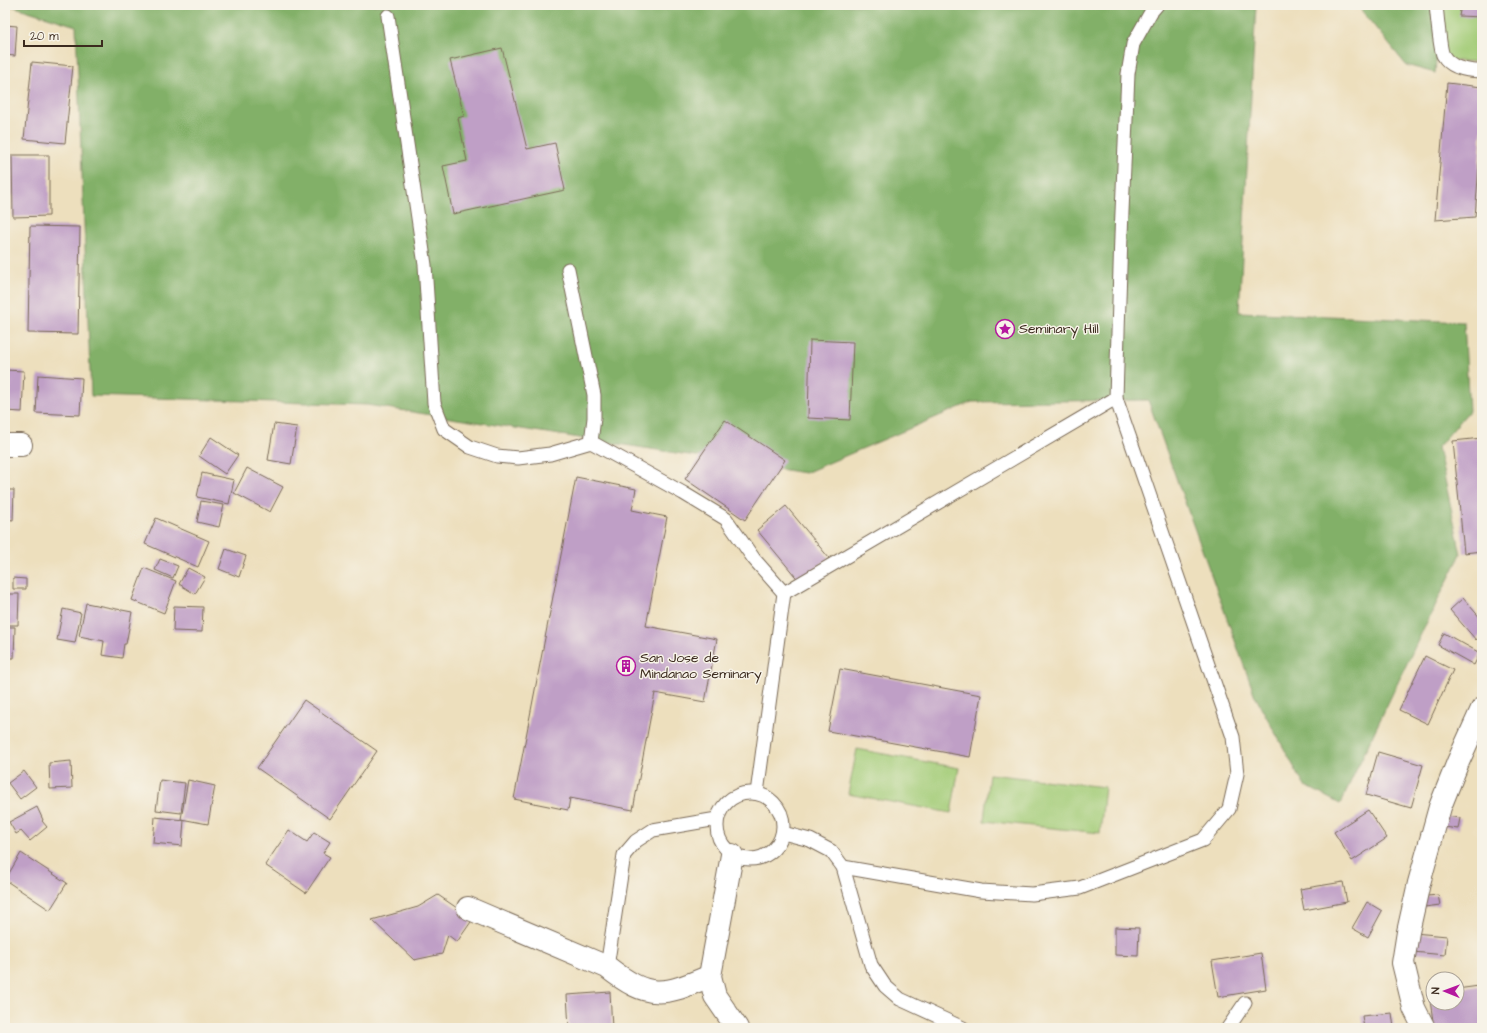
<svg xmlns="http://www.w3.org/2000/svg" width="1487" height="1033" viewBox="0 0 1487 1033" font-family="'Architects Daughter',sans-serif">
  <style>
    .green { fill: #a3cc77; stroke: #6f7b4a }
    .forest { fill: #82b068; stroke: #5e6d43 }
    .building { fill: #bf9fc6 }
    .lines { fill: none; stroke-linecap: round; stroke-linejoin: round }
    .lane-casing { stroke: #796956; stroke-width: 15 }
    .street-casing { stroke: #796956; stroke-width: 24 }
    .lane { stroke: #fff; stroke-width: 13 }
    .street { stroke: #fff; stroke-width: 22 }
    .labels { text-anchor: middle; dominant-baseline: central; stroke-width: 3; stroke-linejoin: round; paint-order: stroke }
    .poi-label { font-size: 14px; fill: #3b2a1e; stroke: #f7f3e8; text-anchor: start }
  </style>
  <rect width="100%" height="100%" fill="#f7f3e8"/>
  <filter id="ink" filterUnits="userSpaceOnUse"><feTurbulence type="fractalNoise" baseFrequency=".025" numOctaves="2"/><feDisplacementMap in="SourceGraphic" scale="8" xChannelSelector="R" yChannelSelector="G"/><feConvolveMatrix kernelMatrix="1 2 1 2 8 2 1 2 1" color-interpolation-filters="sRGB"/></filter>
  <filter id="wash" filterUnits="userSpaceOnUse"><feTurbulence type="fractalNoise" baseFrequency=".012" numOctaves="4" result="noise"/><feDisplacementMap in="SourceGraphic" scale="16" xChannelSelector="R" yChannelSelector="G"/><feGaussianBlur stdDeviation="0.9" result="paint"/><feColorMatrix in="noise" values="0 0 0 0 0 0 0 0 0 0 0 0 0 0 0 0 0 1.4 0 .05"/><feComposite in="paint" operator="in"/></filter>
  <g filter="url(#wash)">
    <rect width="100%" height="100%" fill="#eddfbd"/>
    <g class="green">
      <polygon points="1406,5 1482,5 1482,62 1434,60"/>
      <polygon points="857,749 959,768 951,813 848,794"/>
      <polygon points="989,774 1105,787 1100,833 984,821"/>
    </g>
    <g class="forest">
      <polygon points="9,5 1320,5 1256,6 1239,312 1464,322 1469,411 1438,447 1461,554 1421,634 1340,804 1304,785 1255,696 1148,400 972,402 805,473 367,405 91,396 76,26"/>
      <polygon points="1357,5 1440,5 1435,73 1406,65"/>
    </g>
    <g id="blocks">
      <g class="building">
        <polygon points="1461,5 1482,5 1482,17 1459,16"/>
        <polygon points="5,25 17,26 15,56 5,55"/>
        <polygon points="502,48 527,149 555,143 565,190 453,214 443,166 467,161 458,118 464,116 450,60"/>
        <polygon points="32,62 73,66 65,143 24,139"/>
        <polygon points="1447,83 1482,87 1482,126 1475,217 1435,220"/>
        <polygon points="12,155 49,155 49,216 13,217"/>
        <polygon points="30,226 80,227 78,334 28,333"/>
        <polygon points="810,340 853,342 850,420 808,418"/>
        <polygon points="5,370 24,371 22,412 5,411"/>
        <polygon points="38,375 82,378 80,415 36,413"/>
        <polygon points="725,420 785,460 745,520 685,479"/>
        <polygon points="274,424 297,427 291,464 268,460"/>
        <polygon points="211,437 238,455 225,474 199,456"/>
        <polygon points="1482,438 1482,551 1464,553 1453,441"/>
        <polygon points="247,468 283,487 270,512 234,493"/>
        <polygon points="202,473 234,480 229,504 197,497"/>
        <polygon points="576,477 636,489 632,510 667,517 646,626 717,639 705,702 655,693 633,810 570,798 568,810 514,799"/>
        <polygon points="5,490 14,490 13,520 5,519"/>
        <polygon points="201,501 224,505 219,527 197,522"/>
        <polygon points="786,506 829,558 800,582 757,530"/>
        <polygon points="156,518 209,541 198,567 145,544"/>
        <polygon points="226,549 246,556 239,577 219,569"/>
        <polygon points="160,559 178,566 173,578 155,570"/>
        <polygon points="144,568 176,581 164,613 132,600"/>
        <polygon points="188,568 205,577 195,594 179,584"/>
        <polygon points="13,578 26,579 26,589 13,589"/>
        <polygon points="5,594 19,594 18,625 5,625"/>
        <polygon points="1463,598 1482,620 1482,634 1476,640 1450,610"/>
        <polygon points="86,603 132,612 126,644 124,644 122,658 102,655 104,641 79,636"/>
        <polygon points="174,606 203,607 202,632 173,631"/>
        <polygon points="63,609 81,613 75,643 57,640"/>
        <polygon points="5,627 15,627 14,658 5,658"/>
        <polygon points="1444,633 1480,653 1474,665 1438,645"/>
        <polygon points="1425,656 1453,670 1428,724 1399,710"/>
        <polygon points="840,669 981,695 970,757 828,731"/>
        <polygon points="304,700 377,751 330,819 257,768"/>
        <polygon points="1378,752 1423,765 1411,808 1366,795"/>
        <polygon points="71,761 72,788 50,789 49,763"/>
        <polygon points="24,771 36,787 20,799 8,783"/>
        <polygon points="160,780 185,783 181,813 156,810"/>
        <polygon points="188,780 215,786 208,824 181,819"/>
        <polygon points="37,807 43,820 42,821 47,827 30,841 21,831 16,834 9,822"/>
        <polygon points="1368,810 1387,838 1352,861 1334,832"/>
        <polygon points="1440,815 1460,818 1458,829 1438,826"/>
        <polygon points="155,817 184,820 182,846 153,843"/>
        <polygon points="289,830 307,842 314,832 330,842 323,853 330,857 306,893 265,865"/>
        <polygon points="21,853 67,883 50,910 5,880"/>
        <polygon points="1343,882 1347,902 1304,910 1300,889"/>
        <polygon points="438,895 473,919 457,942 448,935 442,954 414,960 372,920 418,907"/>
        <polygon points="1438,895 1440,905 1417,908 1416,897"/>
        <polygon points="1367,902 1382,911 1368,937 1352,928"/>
        <polygon points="1115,927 1139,928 1138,956 1115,955"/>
        <polygon points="1414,933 1447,936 1445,955 1413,952"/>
        <polygon points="1261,953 1266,989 1218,997 1212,961"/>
        <polygon points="1479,986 1482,1008 1482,1028 1434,1028 1429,993 1433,992 1433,1003 1457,1003 1457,989"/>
        <polygon points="610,992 612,1028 569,1028 567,995"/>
        <polygon points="1392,1013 1394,1028 1364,1028 1362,1016"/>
      </g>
    </g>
  </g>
  <g filter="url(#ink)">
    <use href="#blocks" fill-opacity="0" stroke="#796956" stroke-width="1"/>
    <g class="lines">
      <defs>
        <g id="lane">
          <path d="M1436,5c1,9 4,45 7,50 8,14 25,16 39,16"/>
          <polyline points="388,16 425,265 434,403 444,429 470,447 497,456 518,458 550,454 591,442 683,493 726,519 754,559 784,593"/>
          <polyline points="568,269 594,395 594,418 591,442"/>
          <circle cx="750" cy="826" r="33"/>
          <polyline points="757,793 784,593 1116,398"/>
          <polyline points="783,833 810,840 831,851 843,867 871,965 885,986 900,999 963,1028"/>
          <polyline points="843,867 981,891 1032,894 1080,888 1203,840 1229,809 1237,774 1233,737 1116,398 1121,235 1128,74 1133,44 1151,12 1157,5"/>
          <polyline points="607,967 624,855 636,841 653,830 717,819"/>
          <polyline points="1228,1028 1245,1003"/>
        </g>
        <g id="street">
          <polyline points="5,445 21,445"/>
          <polyline points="732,855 710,976 715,996 737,1028"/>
          <path d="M468,908l139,59c42,33 56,29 103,9"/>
          <polyline points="1424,1028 1414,1008 1403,963 1408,932 1419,883 1440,807 1458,762 1482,709"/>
        </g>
      </defs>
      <use href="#lane" class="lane-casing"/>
      <use href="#street" class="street-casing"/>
      <use href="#lane" class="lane"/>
      <use href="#street" class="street"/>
    </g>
  </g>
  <defs>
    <symbol id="sight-ring" viewBox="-11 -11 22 22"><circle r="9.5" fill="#f7f3e8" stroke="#b5179e" stroke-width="1.5"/><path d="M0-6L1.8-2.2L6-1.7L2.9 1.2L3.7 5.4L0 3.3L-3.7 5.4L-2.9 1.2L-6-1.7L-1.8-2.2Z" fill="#b5179e"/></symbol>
    <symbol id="building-ring" viewBox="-11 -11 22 22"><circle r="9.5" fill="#f7f3e8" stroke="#b5179e" stroke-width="1.5"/><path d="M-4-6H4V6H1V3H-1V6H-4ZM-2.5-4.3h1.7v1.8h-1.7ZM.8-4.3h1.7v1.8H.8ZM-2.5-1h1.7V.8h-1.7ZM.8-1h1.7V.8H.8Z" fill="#b5179e"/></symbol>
  </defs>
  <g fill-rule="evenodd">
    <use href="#sight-ring" x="994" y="318" width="22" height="22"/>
    <use href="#building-ring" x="615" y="655" width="22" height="22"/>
  </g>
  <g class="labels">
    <g class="poi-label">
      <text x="1019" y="329">Seminary Hill</text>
      <text x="640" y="658">San Jose de<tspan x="640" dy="16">Mindanao Seminary</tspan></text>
    </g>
  </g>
  <rect width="1487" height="1033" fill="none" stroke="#f7f3e8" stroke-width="20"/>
  <g transform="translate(1445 991) rotate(271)"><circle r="19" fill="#f7f3e8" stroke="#aca397"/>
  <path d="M0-3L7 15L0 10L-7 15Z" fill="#b5179e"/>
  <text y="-6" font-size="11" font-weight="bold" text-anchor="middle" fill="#3b2a1e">N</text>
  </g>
  <path d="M24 40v6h78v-6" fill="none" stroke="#3b2a1e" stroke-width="2"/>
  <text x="30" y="40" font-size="12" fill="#3b2a1e" stroke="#f7f3e8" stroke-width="3" paint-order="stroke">20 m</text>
</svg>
